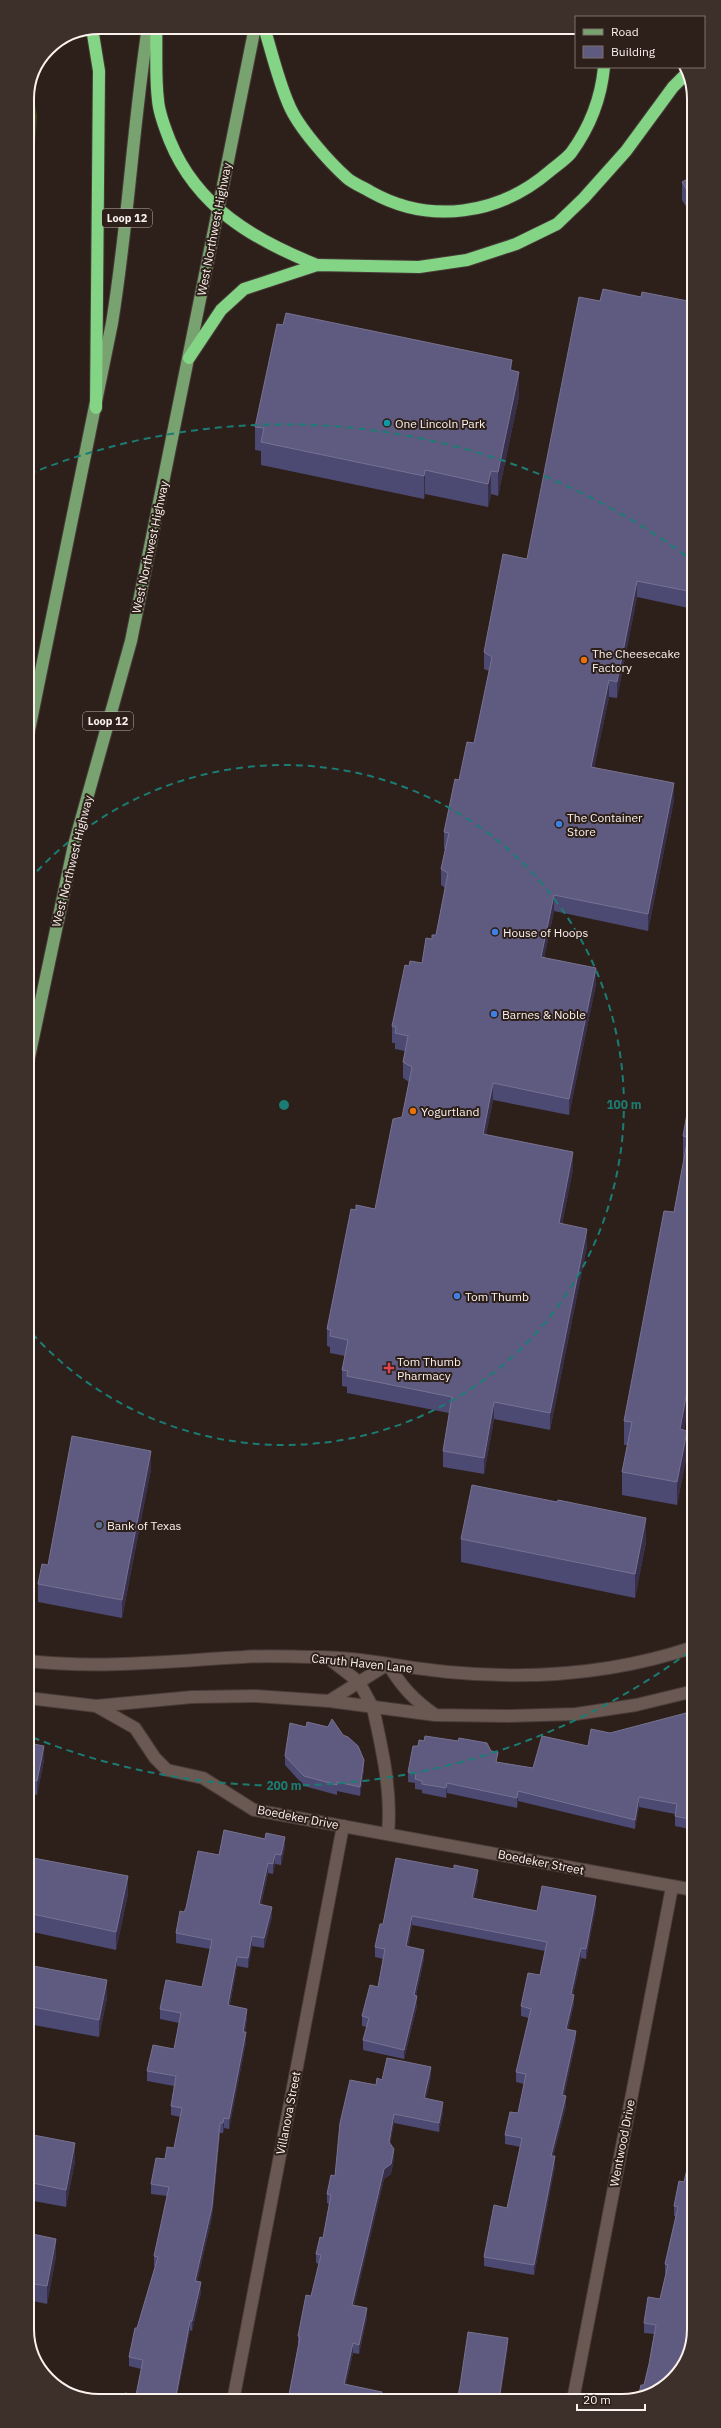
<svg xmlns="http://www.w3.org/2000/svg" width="721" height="2428" viewBox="0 0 721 2428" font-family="'IBM Plex Sans',sans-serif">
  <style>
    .grass { fill: #40491c }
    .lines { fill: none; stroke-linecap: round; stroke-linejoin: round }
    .street-casing { stroke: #483b38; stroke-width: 14 }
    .secondary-casing { stroke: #483b38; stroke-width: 14 }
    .primary-casing { stroke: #483b38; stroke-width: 14 }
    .highway-casing { stroke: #483b38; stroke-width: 14 }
    .street { stroke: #6a5852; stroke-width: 12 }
    .secondary { stroke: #6a5852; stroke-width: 12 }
    .primary { stroke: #79a271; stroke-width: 12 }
    .highway { stroke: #83d485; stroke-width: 12 }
    .wall { fill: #4c4973 }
    .shaded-wall { fill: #38304a }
    .building { fill: #5f5b80; stroke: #777291 }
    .ring { fill: none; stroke: #1b7c74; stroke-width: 2; stroke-dasharray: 7 5 }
    .culture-dot { fill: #0f9aa8; stroke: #2d1f19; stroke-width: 1.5 }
    .food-dot { fill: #e8710a; stroke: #2d1f19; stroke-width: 1.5 }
    .shop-dot { fill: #3f7fe0; stroke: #2d1f19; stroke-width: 1.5 }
    .health-dot { fill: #e0444e; stroke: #2d1f19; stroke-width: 1.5 }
    .service-dot { fill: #5c6f8a; stroke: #2d1f19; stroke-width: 1.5 }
    .labels { text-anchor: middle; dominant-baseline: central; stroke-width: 4; stroke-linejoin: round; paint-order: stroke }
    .shield { fill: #2d1f19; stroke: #bdb2ad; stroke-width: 1 }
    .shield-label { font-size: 11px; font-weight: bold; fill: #fbf1ed }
    .street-label { font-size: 12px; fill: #fbf1ed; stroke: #2d1f19 }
    .poi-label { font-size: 12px; fill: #fbf1ed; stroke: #2d1f19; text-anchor: start }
    .rim { fill: none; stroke: #fbf1ed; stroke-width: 2 }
    .centre { fill: #1b7c74; stroke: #2d1f19; stroke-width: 2 }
    .ring-label { font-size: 12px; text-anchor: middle; font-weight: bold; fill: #1b7c74; stroke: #2d1f19; stroke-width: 4; stroke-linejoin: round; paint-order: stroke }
  </style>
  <rect width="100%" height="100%" fill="#2d1f19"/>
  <polygon class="grass" points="31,80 37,116 27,257 27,99"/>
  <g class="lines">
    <defs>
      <g id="street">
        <polyline points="96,1706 135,1728 155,1758 167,1770 203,1778 254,1810 694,1890"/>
        <path d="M373,1708c9,40 19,84 15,125"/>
        <polyline points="573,2400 672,1887"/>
        <polyline points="233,2401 343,1826"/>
      </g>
      <g id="secondary">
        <polyline points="328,1658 359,1682 373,1708"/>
        <path d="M28,1661c72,8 143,0 215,-4 25,-2 50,0 74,0 44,0 87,11 131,15 83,8 166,2 246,-25"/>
        <path d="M388,1664c13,22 26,36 46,50"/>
        <polyline points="28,1698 96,1706 192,1697 255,1696 329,1701 435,1715 507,1716 576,1714 636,1705 694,1691"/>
        <polyline points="329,1701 388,1664"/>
      </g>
      <g id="primary">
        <path d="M27,740l85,-417c16,-98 21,-198 36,-296"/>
        <polyline points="28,1062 74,845 131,641 255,27"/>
      </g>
      <g id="highway">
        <path d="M156,27c1,24 -1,49 2,73 1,14 7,28 12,41 27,66 84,99 147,124"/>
        <path d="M264,27c8,26 14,53 25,78 9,22 40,57 58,73 7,6 16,9 24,14 59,33 128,23 179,-21 7,-6 15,-11 21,-18 19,-26 30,-54 33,-86"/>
        <polyline points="92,28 99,71 96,408"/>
        <polyline points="189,358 221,310 244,289 317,265 419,267 467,260 516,244 557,224 584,198 626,151 673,87 686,74"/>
      </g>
    </defs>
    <use href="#street" class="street-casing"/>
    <use href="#secondary" class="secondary-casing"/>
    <use href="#primary" class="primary-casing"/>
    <use href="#highway" class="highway-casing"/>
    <use href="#street" class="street"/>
    <use href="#secondary" class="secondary"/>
    <use href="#primary" class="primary"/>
    <use href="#highway" class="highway"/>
  </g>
  <g class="wall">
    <polygon points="693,176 693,237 689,231 689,214 690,213 682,200 682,182"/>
    <polygon points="641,297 693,302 693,609 637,597 617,698 609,697 594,767 674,800 648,931 554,911 544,958 596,984 569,1115 493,1100 486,1134 573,1169 562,1224 587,1246 550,1430 494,1419 484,1474 443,1467 443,1451 449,1413 347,1393 347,1387 342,1386 342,1370 345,1356 330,1353 330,1347 327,1346 327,1329 356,1210 375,1209 402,1117 409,1082 403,1078 403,1062 405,1051 395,1049 395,1043 392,1043 392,1026 409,966 422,963 432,939 436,935 445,888 441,885 441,869 445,849 444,849 444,832 459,780 474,743 489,671 484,669 484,652 527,559 600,301"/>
    <polygon points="512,371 519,396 498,496 491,494 488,507 425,494 424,499 261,465 261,451 255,450 255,427"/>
    <polygon points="693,1080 684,1430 687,1454 677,1505 622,1495 622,1472 627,1445 624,1445 624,1421 674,1212 684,1160 683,1160 683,1136"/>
    <polygon points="151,1469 122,1618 38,1602 38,1584 48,1565"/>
    <polygon points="461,1539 646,1542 635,1598 461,1562"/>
    <polygon points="694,1715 694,1830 675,1826 675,1814 639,1807 635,1829 518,1801 517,1808 447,1793 446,1798 422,1793 422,1790 415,1789 415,1783 408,1782 408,1772 498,1762 533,1768 588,1746 610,1733"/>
    <polygon points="28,1743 44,1760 37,1795 30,1793"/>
    <polygon points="285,1756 364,1769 360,1796 337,1791 337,1795 304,1786 285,1765"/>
    <polygon points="285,1847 281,1865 275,1864 273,1874 268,1873 261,1905 272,1917 264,1948 252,1946 248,1968 237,1966 230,2005 247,2018 245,2032 246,2042 229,2129 224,2128 223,2133 220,2133 212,2217 197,2282 201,2292 192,2331 190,2330 176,2401 113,2401 136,2395 141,2369 129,2366 129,2357 155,2266 154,2266 154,2256 167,2196 151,2194 151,2184 165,2159 174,2148 180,2117 171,2115 171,2106 174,2086 147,2081 147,2071 174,2049 179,2023 160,2019 160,2009 202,1987 210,1949 176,1943 176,1933 184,1912 219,1855"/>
    <polygon points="28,1857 128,1894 116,1950 28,1931"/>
    <polygon points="478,1880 474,1898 537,1911 596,1906 586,1959 581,1958 573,1994 574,2004 568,2029 576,2040 564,2096 566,2106 553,2156 555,2166 534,2275 484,2266 484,2257 507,2208 520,2147 505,2144 505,2135 518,2113 524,2084 516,2082 516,2072 529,2018 521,2016 521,2006 540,1975 545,1951 412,1925 408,1946 424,1959 416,1996 417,2006 404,2059 363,2050 363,2040 367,2027 362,2026 362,2016 378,1987 383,1959 375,1957 375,1947 383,1924"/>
    <polygon points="28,1965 107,1998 99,2037 28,2024"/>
    <polygon points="431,2076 426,2098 443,2112 439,2132 394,2123 390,2144 394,2158 391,2174 384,2179 354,2305 367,2317 359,2354 353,2353 346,2384 382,2400 288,2400 298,2346 298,2336 311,2296 319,2264 316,2263 316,2254 323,2238 329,2204 327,2203 327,2194 376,2085 382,2080"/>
    <polygon points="28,2134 75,2161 66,2207 28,2200"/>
    <polygon points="679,2181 694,2329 676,2376 644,2385 649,2364 654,2334 644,2333 644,2323 660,2299 666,2274 665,2273 665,2264 676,2216 674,2216 674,2206"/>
    <polygon points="28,2233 56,2256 47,2304 28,2300"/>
  </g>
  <g class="shaded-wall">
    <polygon points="28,104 28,122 27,125 27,108"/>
    <polygon points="512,360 512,384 510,370"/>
    <polygon points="519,372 519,396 498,496 498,472"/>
    <polygon points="425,470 425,494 424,499 424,476"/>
    <polygon points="491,471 491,494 488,507 488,484"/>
    <polygon points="637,581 637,597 617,698 617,682"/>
    <polygon points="609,680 609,697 591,783 591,767"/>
    <polygon points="674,783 674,800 648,931 648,914"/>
    <polygon points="554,895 554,911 541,973 541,957"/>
    <polygon points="596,968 596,984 569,1115 569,1099"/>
    <polygon points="493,1083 493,1100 483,1150 483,1134"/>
    <polygon points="573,1152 573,1169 559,1240 559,1223"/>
    <polygon points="587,1229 587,1246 550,1430 550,1413"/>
    <polygon points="693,1359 693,1383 680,1453 680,1429"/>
    <polygon points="494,1402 494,1419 484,1474 484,1458"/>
    <polygon points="687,1431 687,1454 677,1505 677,1482"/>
    <polygon points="151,1451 151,1469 122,1618 122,1600"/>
    <polygon points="646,1518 646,1542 635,1598 635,1574"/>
    <polygon points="44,1746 44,1760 37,1795 37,1781"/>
    <polygon points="364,1760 364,1769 360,1796 360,1787"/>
    <polygon points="30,1779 30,1793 28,1801 28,1787"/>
    <polygon points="447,1783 447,1793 446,1798 446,1788"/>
    <polygon points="518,1791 518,1801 517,1808 517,1798"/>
    <polygon points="639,1797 639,1807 635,1829 635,1820"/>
    <polygon points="285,1837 285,1847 281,1865 281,1855"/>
    <polygon points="275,1854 275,1864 273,1874 273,1864"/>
    <polygon points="268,1863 268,1873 259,1914 259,1904"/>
    <polygon points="478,1870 478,1880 472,1908 472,1898"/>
    <polygon points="128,1876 128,1894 116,1950 116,1932"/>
    <polygon points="596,1896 596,1906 586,1959 586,1949"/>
    <polygon points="272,1907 272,1917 264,1948 264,1938"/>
    <polygon points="412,1916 412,1925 406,1955 406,1946"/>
    <polygon points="252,1936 252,1946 248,1968 248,1958"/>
    <polygon points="581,1948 581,1958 571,2004 571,1994"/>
    <polygon points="424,1950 424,1959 414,2005 414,1995"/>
    <polygon points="237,1957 237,1966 228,2015 228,2005"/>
    <polygon points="107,1980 107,1998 99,2037 99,2020"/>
    <polygon points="574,1995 574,2004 566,2038 566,2029"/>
    <polygon points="417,1996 417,2006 404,2059 404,2050"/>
    <polygon points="247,2009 247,2018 243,2041 243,2032"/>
    <polygon points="576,2031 576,2040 562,2105 562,2095"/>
    <polygon points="246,2032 246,2042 229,2129 229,2119"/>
    <polygon points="431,2067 431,2076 424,2108 424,2098"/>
    <polygon points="566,2096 566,2106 551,2165 551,2156"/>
    <polygon points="443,2102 443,2112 439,2132 439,2123"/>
    <polygon points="394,2114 394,2123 389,2152 389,2142"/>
    <polygon points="224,2118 224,2128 223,2133 223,2123"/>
    <polygon points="220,2123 220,2133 212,2217 195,2291 195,2281"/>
    <polygon points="75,2143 75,2161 66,2207 66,2190"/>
    <polygon points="394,2149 394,2158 391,2174 384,2179 352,2314 352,2305 384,2169"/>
    <polygon points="555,2156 555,2166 534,2275 534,2265"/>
    <polygon points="56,2239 56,2256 47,2304 47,2286"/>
    <polygon points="201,2282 201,2292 192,2331 192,2321"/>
    <polygon points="367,2308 367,2317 359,2354 359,2345"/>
    <polygon points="190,2321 190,2330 176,2401 175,2401"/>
    <polygon points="690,2330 690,2339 688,2346"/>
    <polygon points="508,2338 508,2348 500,2400 499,2400"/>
    <polygon points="353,2343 353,2353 344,2393 344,2384"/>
  </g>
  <g class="building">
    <polygon points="693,176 693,200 682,182"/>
    <polygon points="693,212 693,219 689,214"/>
    <polygon points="603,289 641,297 642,292 693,302 693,592 637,581 617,682 609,680 591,767 674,783 648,914 554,895 541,957 596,968 569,1099 493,1083 483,1134 573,1152 559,1223 587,1229 550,1413 494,1402 484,1458 443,1451 452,1397 347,1376 348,1371 342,1370 348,1340 330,1336 331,1330 327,1329 351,1209 356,1210 356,1205 375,1209 393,1119 402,1117 412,1067 403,1062 408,1036 395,1033 396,1027 392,1026 405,965 409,966 410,961 422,963 426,938 432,939 432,935 436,935 448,873 441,869 449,833 444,832 455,779 459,780 467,742 474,743 492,657 484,652 503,554 527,559 579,297 600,301"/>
    <polygon points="286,313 512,360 510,370 519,372 498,472 491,471 488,484 425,470 424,476 261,442 264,428 255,427 277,324 283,325"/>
    <polygon points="693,1080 693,1359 680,1429 687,1431 677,1482 622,1472 632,1422 624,1421 664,1211 674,1212 688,1137 683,1136"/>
    <polygon points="72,1436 151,1451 122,1600 38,1584 42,1564 48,1565"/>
    <polygon points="472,1485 557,1502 558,1500 646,1518 635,1574 461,1539"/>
    <polygon points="686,1713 694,1715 694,1820 675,1816 677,1804 639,1797 635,1820 518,1791 517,1798 447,1783 446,1788 422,1784 422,1781 415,1779 416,1774 408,1772 413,1746 418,1746 419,1740 424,1741 425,1736 458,1741 459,1738 487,1743 491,1751 498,1752 496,1762 533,1768 542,1736 588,1746 591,1729 610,1733"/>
    <polygon points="332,1719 343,1735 348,1737 358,1746 364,1760 360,1787 337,1782 337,1785 304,1776 285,1756 290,1723 306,1727 307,1722 328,1727"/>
    <polygon points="28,1743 44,1746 37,1781 30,1779 28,1787"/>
    <polygon points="224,1830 265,1839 266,1833 285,1837 281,1855 275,1854 273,1864 268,1863 259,1904 272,1907 264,1938 252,1936 248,1958 237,1957 228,2005 247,2009 243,2032 246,2032 229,2119 224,2118 223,2123 220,2123 212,2207 195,2281 201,2282 192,2321 190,2321 175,2401 113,2401 114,2396 124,2398 125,2393 136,2395 143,2360 129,2357 135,2328 137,2328 158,2257 154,2256 169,2187 151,2184 156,2158 165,2159 167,2147 174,2148 182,2108 171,2106 176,2076 147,2071 153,2045 174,2049 181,2013 160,2009 166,1980 202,1987 212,1940 176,1933 180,1911 184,1912 186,1908 198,1851 219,1855"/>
    <polygon points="28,1857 128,1876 116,1932 28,1913"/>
    <polygon points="396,1858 454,1869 454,1865 478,1870 472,1898 537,1911 542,1886 596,1896 586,1949 581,1948 571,1994 574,1995 566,2029 576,2031 562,2095 566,2096 551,2156 555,2156 534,2265 484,2257 494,2205 507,2208 522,2138 505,2135 510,2112 518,2113 526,2074 516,2072 531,2009 521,2006 528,1973 540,1975 547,1942 412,1916 406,1946 424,1950 414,1995 417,1996 404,2050 363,2040 369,2018 362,2016 370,1985 378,1987 385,1949 375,1947 380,1924 383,1924"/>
    <polygon points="28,1965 107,1980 99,2020 28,2006"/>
    <polygon points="387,2058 431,2067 424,2098 443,2102 439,2123 394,2114 389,2142 394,2149 391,2164 384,2169 352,2305 367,2308 359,2345 353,2343 344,2384 382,2392 380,2400 288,2400 300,2337 298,2336 306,2295 311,2296 321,2255 316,2254 320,2237 323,2238 331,2195 327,2194 331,2175 335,2176 340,2123 350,2080 376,2085 377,2078 382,2080"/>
    <polygon points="28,2134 75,2143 66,2190 28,2182"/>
    <polygon points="694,2139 694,2329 693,2331 690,2330 688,2346 676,2376 638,2398 641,2385 644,2385 649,2364 656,2325 644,2323 648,2297 660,2299 668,2265 665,2264 678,2207 674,2206 679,2181 684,2182"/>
    <polygon points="28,2233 56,2239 47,2286 28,2283"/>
    <polygon points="468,2332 508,2338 499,2400 457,2400 460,2386"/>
  </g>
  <g class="ring">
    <path d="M29 880A340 340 0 1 1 29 1330"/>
    <path d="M689 1652A681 681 0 0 1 29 1736M29 474A681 681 0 0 1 689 558"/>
  </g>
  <circle class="culture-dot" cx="387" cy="423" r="4"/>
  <g class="food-dot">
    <circle cx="584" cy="660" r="4"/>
    <circle cx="413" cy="1111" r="4"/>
  </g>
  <g class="shop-dot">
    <circle cx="559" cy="824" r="4"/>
    <circle cx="495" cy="932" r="4"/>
    <circle cx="494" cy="1014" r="4"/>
    <circle cx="457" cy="1296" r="4"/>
  </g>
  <path class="health-dot" d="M387 1362h4v4h4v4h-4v4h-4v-4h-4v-4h4z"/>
  <circle class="service-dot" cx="99" cy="1525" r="4"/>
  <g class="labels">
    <g class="shield">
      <rect x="102" y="209" width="50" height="18" rx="3"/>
      <rect x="83" y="712" width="50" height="18" rx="3"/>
    </g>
    <g class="shield-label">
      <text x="127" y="218">Loop 12</text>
      <text x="108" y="721">Loop 12</text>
    </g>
    <g class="street-label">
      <text transform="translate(214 229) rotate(-79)">West Northwest Highway</text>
      <text transform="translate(150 547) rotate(-78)">West Northwest Highway</text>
      <text transform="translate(72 861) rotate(-76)">West Northwest Highway</text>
      <text transform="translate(362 1663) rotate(6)">Caruth Haven Lane</text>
      <text transform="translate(298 1817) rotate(11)">Boedeker Drive</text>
      <text transform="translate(541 1862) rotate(11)">Boedeker Street</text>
      <text transform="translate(288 2113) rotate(-79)">Villanova Street</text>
      <text transform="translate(622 2143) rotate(-79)">Wentwood Drive</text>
    </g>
    <g class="poi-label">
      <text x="395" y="423">One Lincoln Park</text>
      <text x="592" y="653">The Cheesecake<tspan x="592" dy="14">Factory</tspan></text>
      <text x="567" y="817">The Container<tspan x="567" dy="14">Store</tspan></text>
      <text x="503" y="932">House of Hoops</text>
      <text x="502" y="1014">Barnes &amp; Noble</text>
      <text x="421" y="1111">Yogurtland</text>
      <text x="465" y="1296">Tom Thumb</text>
      <text x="397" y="1361">Tom Thumb<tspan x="397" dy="14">Pharmacy</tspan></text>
      <text x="107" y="1525">Bank of Texas</text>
    </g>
  </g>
  <path d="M0 0H721V2428H0ZM99 34H622A65 65 0 0 1 687 99V2329A65 65 0 0 1 622 2394H99A65 65 0 0 1 34 2329V99A65 65 0 0 1 99 34Z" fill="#3d302a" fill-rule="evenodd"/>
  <path class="rim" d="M99 34H622A65 65 0 0 1 687 99V2329A65 65 0 0 1 622 2394H99A65 65 0 0 1 34 2329V99A65 65 0 0 1 99 34Z"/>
  <circle cx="284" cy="1105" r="6" class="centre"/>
  <g class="ring-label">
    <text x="624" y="1109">100 m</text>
    <text x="284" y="1790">200 m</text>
  </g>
  <rect x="575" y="16" width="130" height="52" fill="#2d1f19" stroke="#7f736e"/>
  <rect x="583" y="29" width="20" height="6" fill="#79a271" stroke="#7f736e"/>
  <text x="611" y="36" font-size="12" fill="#fbf1ed">Road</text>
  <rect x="583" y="46" width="20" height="12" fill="#5f5b80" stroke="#7f736e"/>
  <text x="611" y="56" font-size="12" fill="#fbf1ed">Building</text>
  <path d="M577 2404v6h68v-6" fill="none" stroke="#fbf1ed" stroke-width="2"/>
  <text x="583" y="2404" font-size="12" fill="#fbf1ed" stroke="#2d1f19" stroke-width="3" paint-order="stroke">20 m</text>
</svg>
